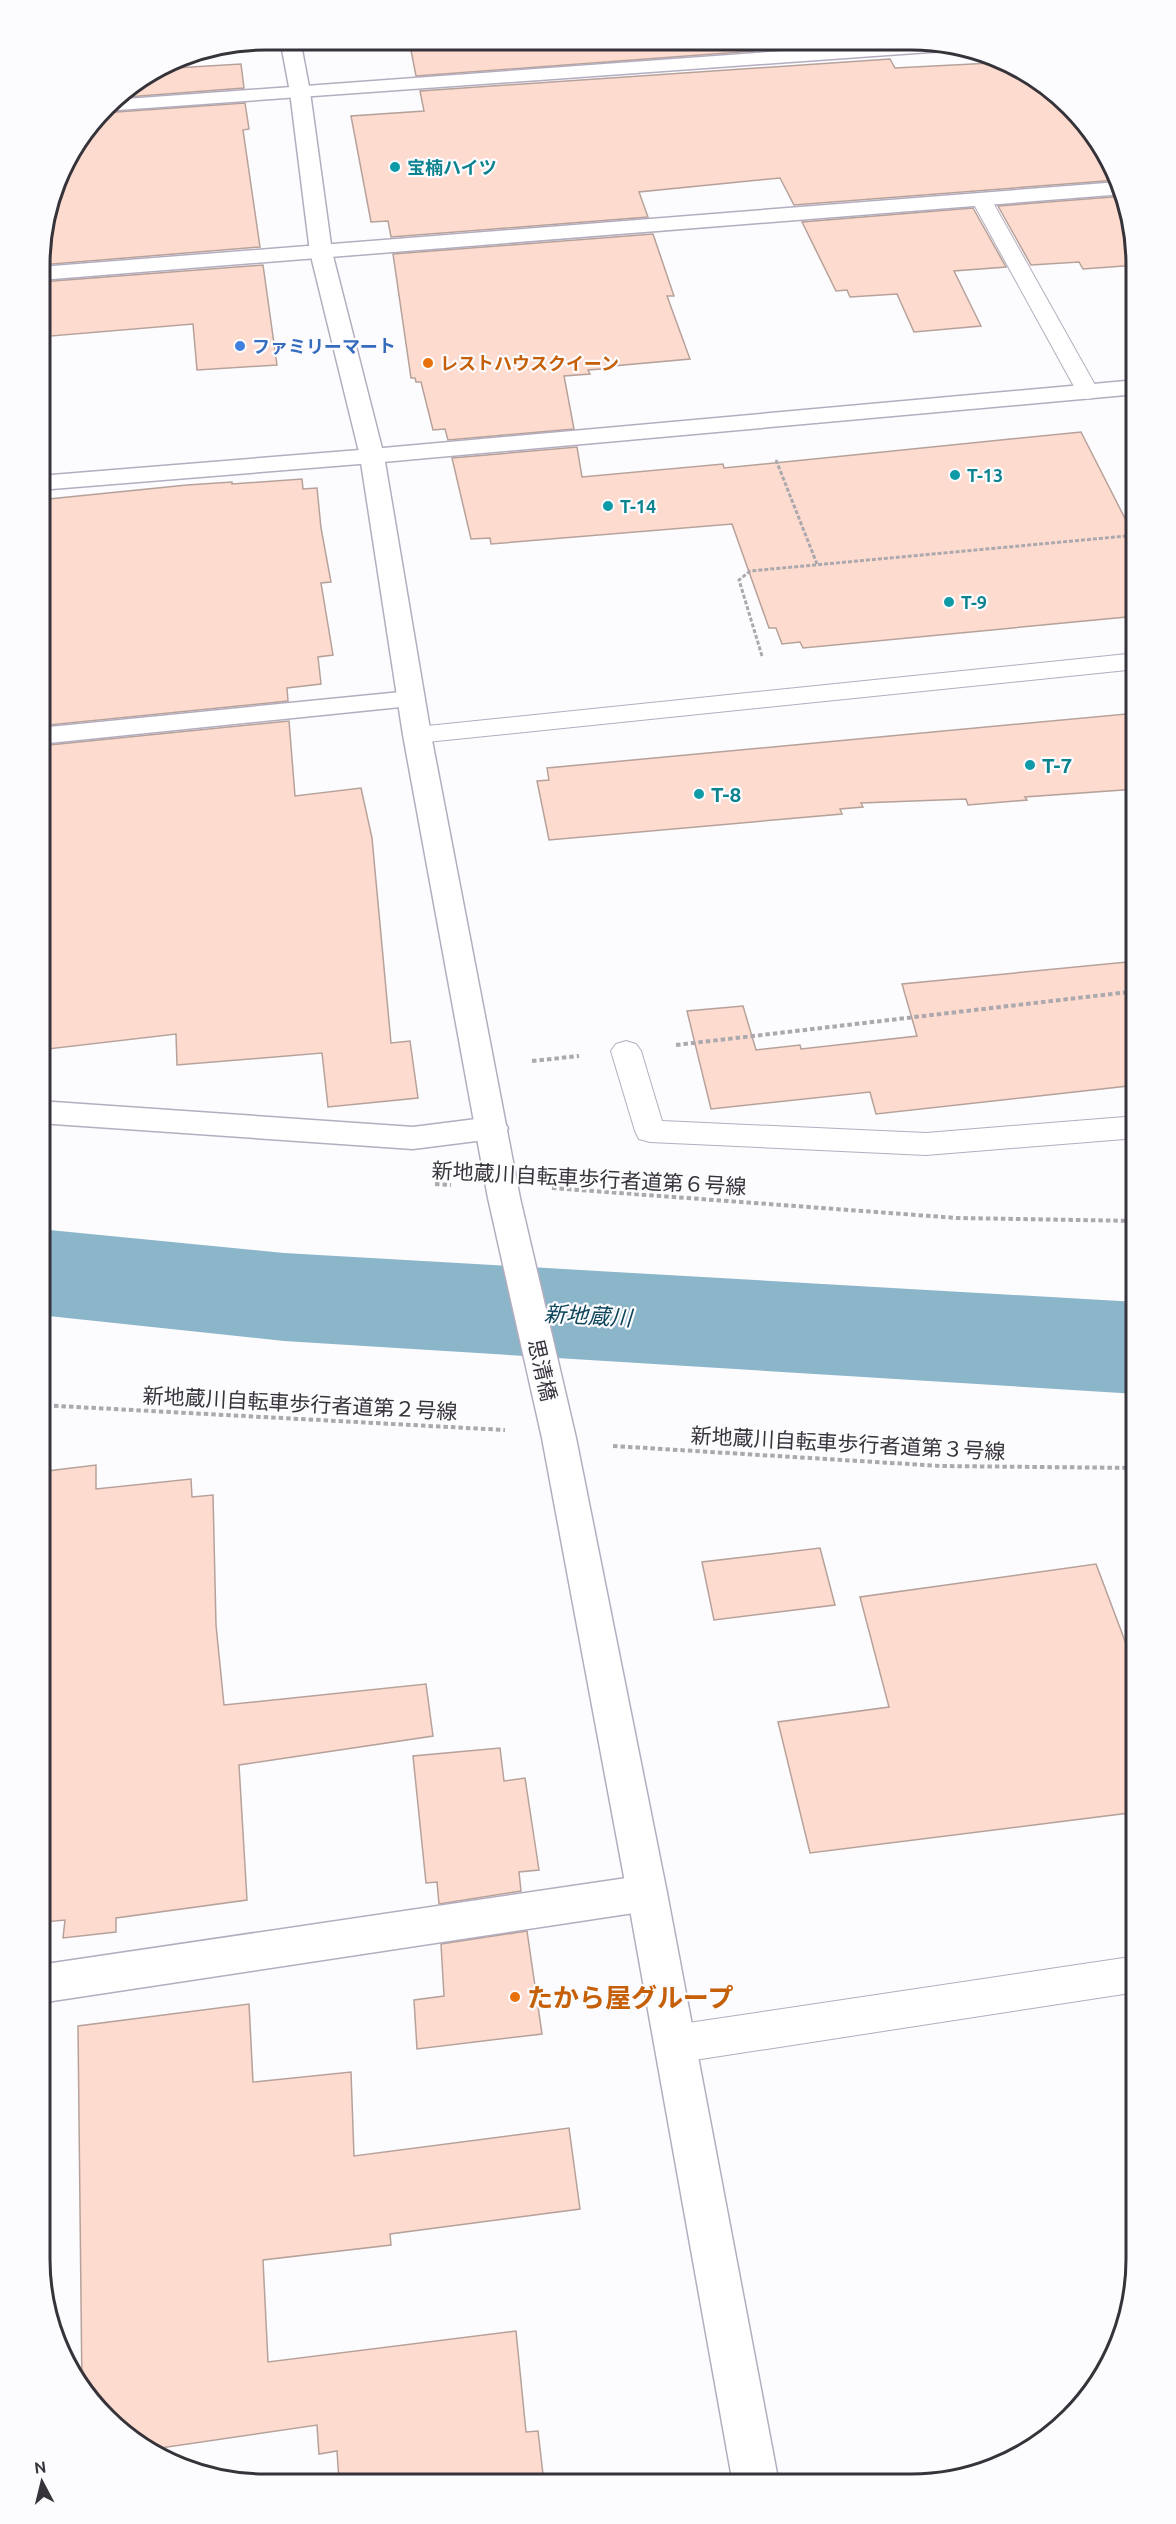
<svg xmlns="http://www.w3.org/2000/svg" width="1176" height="2524" viewBox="0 0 1176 2524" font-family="Ubuntu,'Noto Sans JP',sans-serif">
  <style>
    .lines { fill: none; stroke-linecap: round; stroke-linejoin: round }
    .river { fill: #8bb5c9; fill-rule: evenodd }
    .building { fill: #fedbcf; stroke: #b6a29a; stroke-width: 1.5 }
    .service-casing { stroke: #b4adbf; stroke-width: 2 }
    .minor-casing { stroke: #b4adbf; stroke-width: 3 }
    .tertiary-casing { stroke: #b4adbf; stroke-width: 3 }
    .path-far1 { stroke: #aba9ae; stroke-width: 3; stroke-dasharray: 4 2; stroke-linecap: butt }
    .path { stroke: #aba9ae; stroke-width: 4; stroke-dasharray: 4.5 3; stroke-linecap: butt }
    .service { fill: #fff; fill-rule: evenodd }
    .minor { fill: #fff; fill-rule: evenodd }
    .tertiary { fill: #fff; fill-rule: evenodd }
    .culture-dot { fill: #0f9aa8; stroke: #fcfbfe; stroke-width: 2 }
    .shop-dot { fill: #3f7fe0; stroke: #fcfbfe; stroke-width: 2 }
    .food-dot { fill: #e8710a; stroke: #fcfbfe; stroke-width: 2 }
    .labels { text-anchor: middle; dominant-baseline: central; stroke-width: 4.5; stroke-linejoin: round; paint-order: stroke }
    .far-culture-label { font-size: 18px; font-weight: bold; fill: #0d838f; stroke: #fcfbfe; text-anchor: start }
    .far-shop-label { font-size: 18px; font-weight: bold; fill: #366cbe; stroke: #fcfbfe; text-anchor: start }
    .far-food-label { font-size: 18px; font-weight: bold; fill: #c56008; stroke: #fcfbfe; text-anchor: start }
    .culture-label { font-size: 21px; font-weight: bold; fill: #0d838f; stroke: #fcfbfe; text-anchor: start }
    .street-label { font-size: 21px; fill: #36333a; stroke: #fcfbfe }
    .water-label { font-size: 22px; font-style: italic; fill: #0e475c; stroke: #fcfbfe }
    .near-food-label { font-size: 26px; font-weight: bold; fill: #c56008; stroke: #fcfbfe; text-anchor: start }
    .rim { fill: none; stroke: #36333a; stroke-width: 3 }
  </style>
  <rect width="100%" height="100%" fill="#fcfbfe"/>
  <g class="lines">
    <polygon class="river" points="39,1229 284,1253 1137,1302 1137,1394 284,1341 39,1315"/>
  </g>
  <g class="building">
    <polygon points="409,40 753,42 754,51 416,76"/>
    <polygon points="890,59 895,68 1011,62 1060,95 1107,152 1118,180 794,205 780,178 639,192 648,217 391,237 388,221 371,222 351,116 424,111 420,91"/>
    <polygon points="241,64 244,88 114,98 158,69"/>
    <polygon points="245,103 249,129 243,130 260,247 40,265 40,250 62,165 102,113"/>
    <polygon points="1125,196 1130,208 1137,265 1083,269 1079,262 1031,265 998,206"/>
    <polygon points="973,208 1006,267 954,271 981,326 914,332 897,294 850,297 847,290 836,291 802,222"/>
    <polygon points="653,234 674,296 667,296 690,359 613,366 613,368 588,370 590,374 564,376 574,429 448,440 445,429 433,430 421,382 416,382 415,378 411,378 393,254"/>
    <polygon points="263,265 277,365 197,370 193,324 39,337 40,282"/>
    <polygon points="1081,432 1137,542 1137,616 803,648 800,642 782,644 776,628 769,628 732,524 491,544 490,538 471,539 452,458 577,447 582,477 723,464 724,468"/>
    <polygon points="302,479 303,489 317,488 321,528 331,582 321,583 333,655 318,657 321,684 287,688 288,701 39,726 39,500 187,485 232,482 232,484"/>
    <polygon points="1137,713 1137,789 1025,797 1027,800 968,805 966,799 861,803 863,807 840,809 842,814 549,840 537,781 549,780 547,768"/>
    <polygon points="289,721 295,796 361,788 372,838 391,1043 410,1041 418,1098 328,1107 322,1053 177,1065 176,1034 48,1049 48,1045 39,1046 39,746"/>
    <polygon points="1137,961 1137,1085 876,1114 870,1092 711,1109 687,1011 743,1006 756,1050 800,1045 801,1049 917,1036 902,984"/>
    <polygon points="96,1465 96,1489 191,1479 192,1497 213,1495 216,1625 224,1705 426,1684 433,1736 239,1765 247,1900 116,1918 116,1932 63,1938 65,1920 44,1922 44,1910 39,1911 39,1472"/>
    <polygon points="820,1548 835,1605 714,1620 702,1562"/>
    <polygon points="1096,1564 1137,1673 1137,1812 810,1853 778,1722 889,1707 860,1597"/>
    <polygon points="500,1748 504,1781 525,1778 539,1870 519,1872 521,1891 439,1904 437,1882 426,1883 413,1756"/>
    <polygon points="527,1931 542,2034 417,2049 414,2000 444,1996 441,1944"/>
    <polygon points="249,2004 253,2082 351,2072 354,2156 569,2128 580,2209 390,2234 391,2245 263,2260 268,2362 516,2331 526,2432 538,2431 544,2483 339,2481 337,2451 319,2454 317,2425 147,2450 116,2429 82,2390 78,2026"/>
  </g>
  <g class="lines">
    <defs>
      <g id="service">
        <polygon points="981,193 988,195 991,199 1099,392 1096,397 1088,399 1080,397 1077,392 971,199 974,195"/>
        <polygon points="1137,653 1137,669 417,743 408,741 404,735 408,729 417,727"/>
        <polygon points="626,1041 636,1044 641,1051 662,1121 926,1133 1137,1116 1137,1138 926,1155 650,1142 639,1139 635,1131 611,1051 616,1044"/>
        <polygon points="1137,1956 1137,1992 675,2063 661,2057 655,2044 661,2031 675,2025"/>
      </g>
      <g id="minor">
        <polygon points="893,43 955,43 966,47 958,50 104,111 112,100"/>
        <polygon points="1119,182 1124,194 40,280 40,267"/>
        <polygon points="1137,380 1137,394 372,463 39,490 39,476 372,449"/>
        <polygon points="411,691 420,693 424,699 420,705 39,744 39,728"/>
        <polygon points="39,1101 413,1127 492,1117 503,1120 508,1128 503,1136 492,1139 413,1149 39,1123"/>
        <polygon points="647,1875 661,1880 667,1893 661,1906 647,1911 39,2003 39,1965"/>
      </g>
      <polygon id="tertiary" points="280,39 300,39 310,92 332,252 384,456 431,735 520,1198 576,1438 667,1893 779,2484 733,2484 627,1893 542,1438 488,1198 403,735 360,456 310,252 290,92"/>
    </defs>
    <use href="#service" class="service-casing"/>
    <use href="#minor" class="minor-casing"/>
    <use href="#tertiary" class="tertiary-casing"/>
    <g class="path-far1">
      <polyline points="776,460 817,564"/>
      <polyline points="762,656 739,580 750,571 1137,535"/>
    </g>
    <g class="path">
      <polyline points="676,1045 1137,991"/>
      <polyline points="532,1061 579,1056"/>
      <polyline points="435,1184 451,1185"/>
      <polyline points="552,1188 957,1218 1137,1221"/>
      <polyline points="39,1405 505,1430"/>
      <polyline points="613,1446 941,1466 1137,1468"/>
    </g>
    <use href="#service" class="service"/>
    <use href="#minor" class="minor"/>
    <use href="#tertiary" class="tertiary"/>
  </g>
  <g class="culture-dot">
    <circle cx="395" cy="167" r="6"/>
    <circle cx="955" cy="475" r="6"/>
    <circle cx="608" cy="506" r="6"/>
    <circle cx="949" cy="602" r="6"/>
    <circle cx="1030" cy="765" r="6"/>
    <circle cx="699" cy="794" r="6"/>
  </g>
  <circle class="shop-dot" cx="240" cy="346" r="6"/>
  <g class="food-dot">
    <circle cx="428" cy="363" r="6"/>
    <circle cx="515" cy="1997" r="6"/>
  </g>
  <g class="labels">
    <g class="far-culture-label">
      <text x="407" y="167">宝楠ハイツ</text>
      <text x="967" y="475">T-13</text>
      <text x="620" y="506">T-14</text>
      <text x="961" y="602">T-9</text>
    </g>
    <g class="far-shop-label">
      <text x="252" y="346">ファミリーマート</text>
    </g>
    <g class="far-food-label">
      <text x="440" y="363">レストハウスクイーン</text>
    </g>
    <g class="culture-label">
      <text x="1042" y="765">T-7</text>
      <text x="711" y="794">T-8</text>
    </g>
    <g class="street-label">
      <text transform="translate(589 1178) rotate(3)">新地蔵川自転車歩行者道第６号線</text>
      <text transform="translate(543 1370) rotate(77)">思清橋</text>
      <text transform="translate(300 1403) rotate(3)">新地蔵川自転車歩行者道第２号線</text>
      <text transform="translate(848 1443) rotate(3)">新地蔵川自転車歩行者道第３号線</text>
    </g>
    <g class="water-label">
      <text transform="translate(588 1315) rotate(3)">新地蔵川</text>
    </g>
    <g class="near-food-label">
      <text x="527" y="1997">たから屋グループ</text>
    </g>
  </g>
  <path d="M0 0H1176V2524H0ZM265 50H911A215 215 0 0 1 1126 265V2259A215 215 0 0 1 911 2474H265A215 215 0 0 1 50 2259V265A215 215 0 0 1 265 50Z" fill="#fcfbfe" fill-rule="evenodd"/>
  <path class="rim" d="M265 50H911A215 215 0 0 1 1126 265V2259A215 215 0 0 1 911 2474H265A215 215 0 0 1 50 2259V265A215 215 0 0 1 265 50Z"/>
  <g transform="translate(42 2482) rotate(353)" stroke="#fcfbfe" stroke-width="4.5" paint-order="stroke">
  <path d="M0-4.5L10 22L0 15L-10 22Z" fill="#36333a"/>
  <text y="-9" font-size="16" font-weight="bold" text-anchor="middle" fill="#36333a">N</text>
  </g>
</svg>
